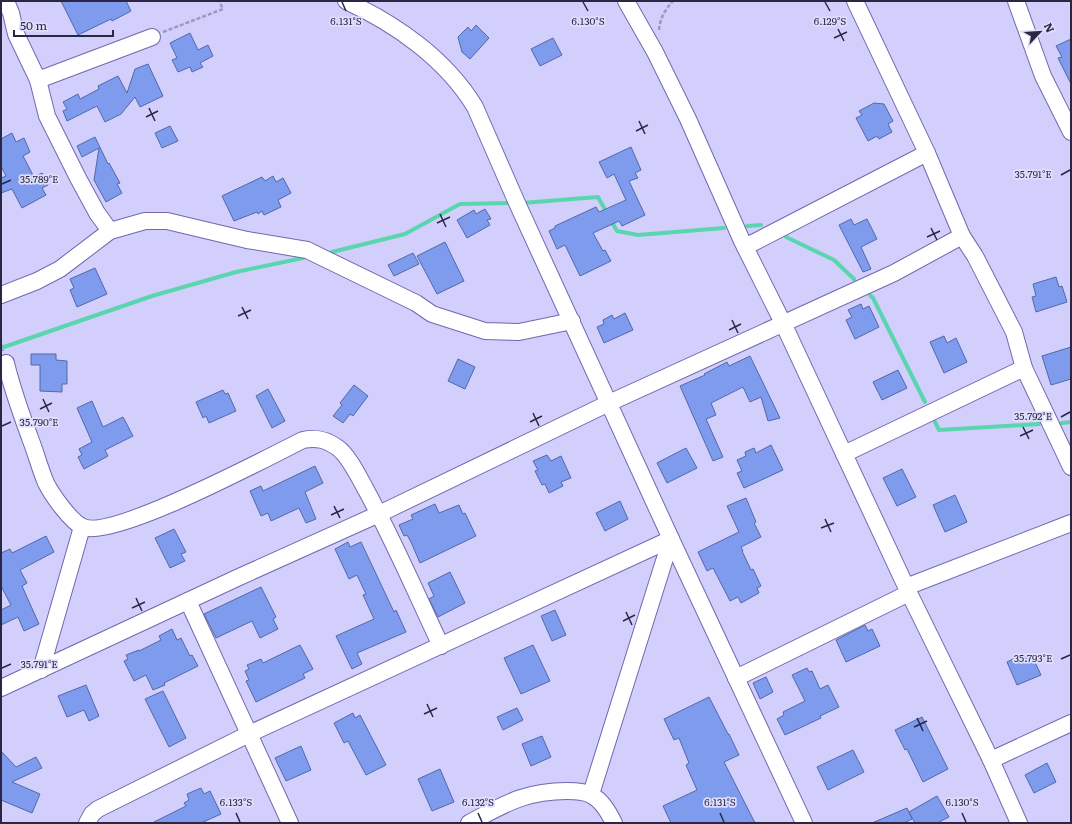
<svg xmlns="http://www.w3.org/2000/svg" width="1072" height="824" viewBox="0 0 1072 824" font-family="Literata,serif">
  <style>
    .lines { fill: none; stroke-linecap: round; stroke-linejoin: round }
    .stream { stroke: #5ad5ad; stroke-width: 4 }
    .building { fill: #7e9bed; stroke: #5268a9 }
    .minor-casing { stroke: #7168ae; stroke-width: 18 }
    .path { stroke: #9c99c1; stroke-width: 2.5; stroke-dasharray: 4 2; stroke-linecap: butt }
    .minor { stroke: #fff; stroke-width: 16 }
    .ticks { fill: none; stroke: #2a2744; stroke-width: 1.5 }
    .ticks-label { font-size: 10px; text-anchor: middle; fill: #2a2744; stroke: #e0defd; stroke-width: 3.5; stroke-linejoin: round; paint-order: stroke }
  </style>
  <rect width="100%" height="100%" fill="#d2cffd"/>
  <g class="lines">
    <g class="stream">
      <polyline points="522,203 598,197 607,213"/>
      <polyline points="610,219 617,231 638,235 724,228"/>
      <polyline points="747,226 761,225"/>
      <polyline points="786,237 834,260 854,279"/>
      <polyline points="332,252 405,234 460,204 513,203"/>
      <polyline points="870,295 873,298 925,402"/>
      <polyline points="1,348 152,296 236,272 303,258"/>
      <polyline points="935,422 939,430 1039,424"/>
      <polyline points="1062,423 1071,422"/>
    </g>
  </g>
  <g class="building">
    <polygon points="61,1 126,1 131,11 112,21 111,19 78,35"/>
    <polygon points="476,25 489,38 470,59 462,52 458,37 468,27 471,31"/>
    <polygon points="190,33 198,50 208,45 213,56 200,63 203,67 192,72 190,67 178,72 172,60 177,58 170,43"/>
    <polygon points="553,38 562,55 540,66 531,49"/>
    <polygon points="1071,39 1071,84 1058,58 1062,57 1056,46"/>
    <polygon points="148,64 163,96 140,107 135,97 121,114 105,122 97,106 67,121 63,111 67,109 63,102 78,94 80,99 99,89 98,86 118,76 127,93 135,69"/>
    <polygon points="874,103 884,104 893,121 888,124 892,132 879,139 877,136 868,141 856,118 862,115 859,111"/>
    <polygon points="170,126 178,141 162,148 155,133"/>
    <polygon points="12,133 16,142 24,138 30,152 23,156 34,177 42,173 48,185 42,188 46,195 22,208 12,189 1,193 1,178 6,176 1,166 1,139"/>
    <polygon points="95,137 108,164 109,163 120,183 117,184 122,193 106,202 94,180 99,148 82,157 77,146"/>
    <polygon points="631,147 641,170 635,173 638,178 629,181 645,215 622,226 619,221 593,233 603,251 605,250 611,261 580,276 565,245 557,249 549,231 555,228 555,226 596,207 599,212 626,200 614,174 607,178 599,162"/>
    <polygon points="273,176 276,182 283,178 291,193 278,200 281,207 264,215 262,211 258,214 257,212 234,221 222,196 262,177 265,181"/>
    <polygon points="485,209 491,219 487,220 490,225 467,238 457,220 474,210 476,214"/>
    <polygon points="851,219 854,225 867,219 877,239 861,247 871,269 863,272 839,225"/>
    <polygon points="445,242 464,281 437,294 417,256"/>
    <polygon points="413,253 419,264 394,276 388,265"/>
    <polygon points="95,268 107,294 77,307 70,290 74,288 70,279"/>
    <polygon points="1056,277 1059,287 1062,286 1067,302 1036,312 1032,297 1036,296 1033,284"/>
    <polygon points="861,304 863,309 869,306 879,327 855,339 846,320 852,317 848,310"/>
    <polygon points="625,313 633,330 604,343 597,327 604,324 603,320 612,315 614,319"/>
    <polygon points="944,336 947,343 956,338 967,362 944,373 930,342"/>
    <polygon points="1071,347 1071,379 1051,385 1042,356"/>
    <polygon points="31,354 56,354 56,360 67,361 67,384 62,384 62,392 40,391 40,365 31,365"/>
    <polygon points="750,356 780,418 768,421 761,397 750,402 743,387 711,403 716,415 706,419 723,457 713,461 680,386 705,375 704,374 727,362 729,366"/>
    <polygon points="458,359 475,367 465,389 448,381"/>
    <polygon points="898,370 907,388 882,400 873,382"/>
    <polygon points="354,385 368,396 353,416 350,414 343,423 333,416 342,405 340,403"/>
    <polygon points="268,389 285,421 272,428 256,396"/>
    <polygon points="223,390 225,394 228,393 236,411 209,423 206,416 203,418 196,402"/>
    <polygon points="92,401 103,427 123,417 133,436 105,450 108,456 84,469 78,457 82,455 79,449 92,442 77,408"/>
    <polygon points="771,445 783,470 744,488 737,473 742,471 737,460 746,456 745,452 754,448 756,453"/>
    <polygon points="686,448 697,468 667,483 657,463"/>
    <polygon points="547,455 551,461 561,456 571,478 561,482 563,486 549,493 545,484 542,485 535,471 538,470 533,461"/>
    <polygon points="315,466 323,483 305,492 316,519 306,523 299,508 271,521 268,513 261,516 250,491 261,486 263,491"/>
    <polygon points="902,469 916,497 897,506 883,478"/>
    <polygon points="955,495 967,522 945,532 933,505"/>
    <polygon points="746,498 756,522 754,523 761,537 741,547 743,551 742,551 751,570 753,569 761,586 757,588 759,593 741,603 738,597 730,601 713,568 707,571 698,552 739,532 727,506"/>
    <polygon points="620,501 628,519 605,531 596,513"/>
    <polygon points="435,504 439,513 459,505 463,514 465,513 476,536 420,563 411,542 407,535 404,536 399,525 413,519 411,515"/>
    <polygon points="174,529 186,552 181,554 185,561 170,568 155,538"/>
    <polygon points="46,536 54,552 20,570 27,583 22,586 39,624 24,631 18,617 1,625 1,610 11,605 1,586 1,553 10,549 12,553"/>
    <polygon points="348,542 350,547 361,542 394,612 396,610 406,632 357,653 362,664 352,669 336,636 374,619 363,595 366,594 357,575 349,579 335,549"/>
    <polygon points="450,572 465,603 438,617 429,599 434,596 428,583"/>
    <polygon points="261,587 276,617 273,619 278,629 260,638 252,621 216,638 204,614"/>
    <polygon points="555,610 566,635 552,641 541,616"/>
    <polygon points="865,625 868,631 872,629 880,646 846,662 836,640"/>
    <polygon points="172,629 177,640 181,638 190,656 192,655 198,666 164,683 165,685 153,690 146,675 134,681 124,661 128,659 126,655 139,650 139,651 161,640 159,636"/>
    <polygon points="300,645 313,669 303,674 305,678 256,702 246,681 249,680 245,671 249,669 247,665 261,659 263,663"/>
    <polygon points="533,645 550,681 521,694 504,658"/>
    <polygon points="1023,654 1026,659 1032,656 1041,675 1017,685 1007,662"/>
    <polygon points="807,668 809,672 812,671 820,689 828,685 839,707 820,716 821,718 785,735 777,719 784,715 783,712 805,701 792,675"/>
    <polygon points="766,677 773,692 760,699 753,683"/>
    <polygon points="86,685 99,716 89,721 84,710 67,717 58,696"/>
    <polygon points="163,691 186,738 169,747 145,699"/>
    <polygon points="709,697 728,734 729,734 739,755 724,762 755,823 671,823 663,806 697,790 686,765 689,763 679,738 674,740 664,719"/>
    <polygon points="517,708 523,720 503,730 497,717"/>
    <polygon points="353,713 355,718 360,715 386,765 366,775 348,741 344,743 334,723"/>
    <polygon points="922,717 948,769 923,782 907,749 905,750 895,730"/>
    <polygon points="542,736 551,757 531,766 522,744"/>
    <polygon points="301,746 311,770 286,781 275,758"/>
    <polygon points="853,750 864,772 828,790 817,767"/>
    <polygon points="1,751 16,767 36,757 42,768 12,782 40,794 32,813 1,800"/>
    <polygon points="1047,763 1056,782 1034,793 1025,775"/>
    <polygon points="440,769 454,802 432,811 418,779"/>
    <polygon points="201,788 204,794 210,791 221,814 201,823 152,823 186,806 184,803 189,800 187,794"/>
    <polygon points="937,796 949,817 937,823 915,823 909,812"/>
    <polygon points="907,808 912,819 904,823 872,823"/>
  </g>
  <g class="lines">
    <defs>
      <g id="minor">
        <polyline points="6,1 11,13 16,34 38,80 47,116 78,178 97,213 110,231"/>
        <path d="M346,1c50,23 100,58 129,106l42,96 154,336 133,284"/>
        <polyline points="626,1 655,52 688,119 742,241 783,323 909,593 991,760 1019,823"/>
        <polyline points="855,1 927,153 962,236 975,256 1014,332 1024,368 1071,467"/>
        <polyline points="1016,1 1043,76 1071,132"/>
        <polyline points="38,80 152,37"/>
        <polyline points="745,247 927,153"/>
        <polyline points="1,295 37,281 60,269 110,231 145,221 167,221 247,240 307,250 416,303 432,314 485,331 519,332 572,321"/>
        <path d="M6,363c6,26 15,50 24,75 6,15 10,31 16,45 6,12 25,39 37,44 31,13 185,-70 220,-87 14,-3 24,0 35,8 10,7 21,29 27,40 28,51 51,105 76,158"/>
        <polyline points="844,454 1024,368"/>
        <polyline points="906,587 1071,523"/>
        <polyline points="188,601 290,823"/>
        <polyline points="41,670 82,527"/>
        <polyline points="736,678 909,593"/>
        <polyline points="1,688 237,578 379,514 609,403 894,273 962,236"/>
        <polyline points="991,760 1071,723"/>
        <polyline points="591,794 671,539"/>
        <polyline points="87,823 92,814 98,809 249,734 671,539"/>
        <path d="M469,823c36,-19 56,-32 98,-32 7,0 17,0 24,4 11,5 18,18 23,28"/>
      </g>
    </defs>
    <use href="#minor" class="minor-casing"/>
    <g class="path">
      <path d="M659,30c1,-12 6,-20 14,-29"/>
      <polyline points="163,32 223,9 219,1"/>
      <polyline points="1,344 3,351"/>
    </g>
    <use href="#minor" class="minor"/>
  </g>
  <path class="ticks" d="M342,2l4,9M583,2l5,9M825,2l5,9M838,29l6,12M834,38l13,-6M149,108l6,13M146,117l12,-6M639,121l6,13M636,131l12,-6M1061,175l9,-5M2,184l9,-4M440,214l6,13M437,223l13,-6M931,228l6,12M927,237l13,-6M242,307l6,12M238,316l13,-6M732,320l6,13M729,330l12,-6M43,399l6,13M40,409l12,-6M533,413l6,13M1061,417l9,-5M530,422l12,-6M2,426l9,-4M1023,427l6,12M1020,436l13,-6M334,506l6,12M331,515l13,-6M825,519l6,13M821,528l13,-5M136,598l6,13M132,608l13,-6M626,612l6,13M623,621l12,-6M1061,659l9,-4M2,668l9,-4M427,704l6,13M424,714l13,-6M917,718l6,13M914,727l13,-6M236,813l4,9M478,813l4,9M720,813l4,9M962,813l4,9"/>
  <g class="ticks-label">
    <text x="346" y="25">6.131°S</text>
    <text x="588" y="25">6.130°S</text>
    <text x="830" y="25">6.129°S</text>
    <text x="1033" y="178">35.791°E</text>
    <text x="39" y="183">35.789°E</text>
    <text x="1033" y="420">35.792°E</text>
    <text x="39" y="426">35.790°E</text>
    <text x="1033" y="662">35.793°E</text>
    <text x="39" y="668">35.791°E</text>
    <text x="236" y="806">6.133°S</text>
    <text x="478" y="806">6.132°S</text>
    <text x="720" y="806">6.131°S</text>
    <text x="962" y="806">6.130°S</text>
  </g>
  <rect width="1072" height="824" fill="none" stroke="#2a2744" stroke-width="4"/>
  <g transform="translate(1040 32) rotate(65)" stroke="#e0defd" stroke-width="3" paint-order="stroke">
  <path d="M0-3L7 15L0 10L-7 15Z" fill="#2a2744"/>
  <text y="-6" font-size="11" font-weight="bold" text-anchor="middle" fill="#2a2744">N</text>
  </g>
  <path d="M14 30v6h99v-6" fill="none" stroke="#2a2744" stroke-width="2"/>
  <text x="20" y="30" font-size="12" fill="#2a2744" stroke="#e0defd" stroke-width="3" paint-order="stroke">50 m</text>
</svg>
